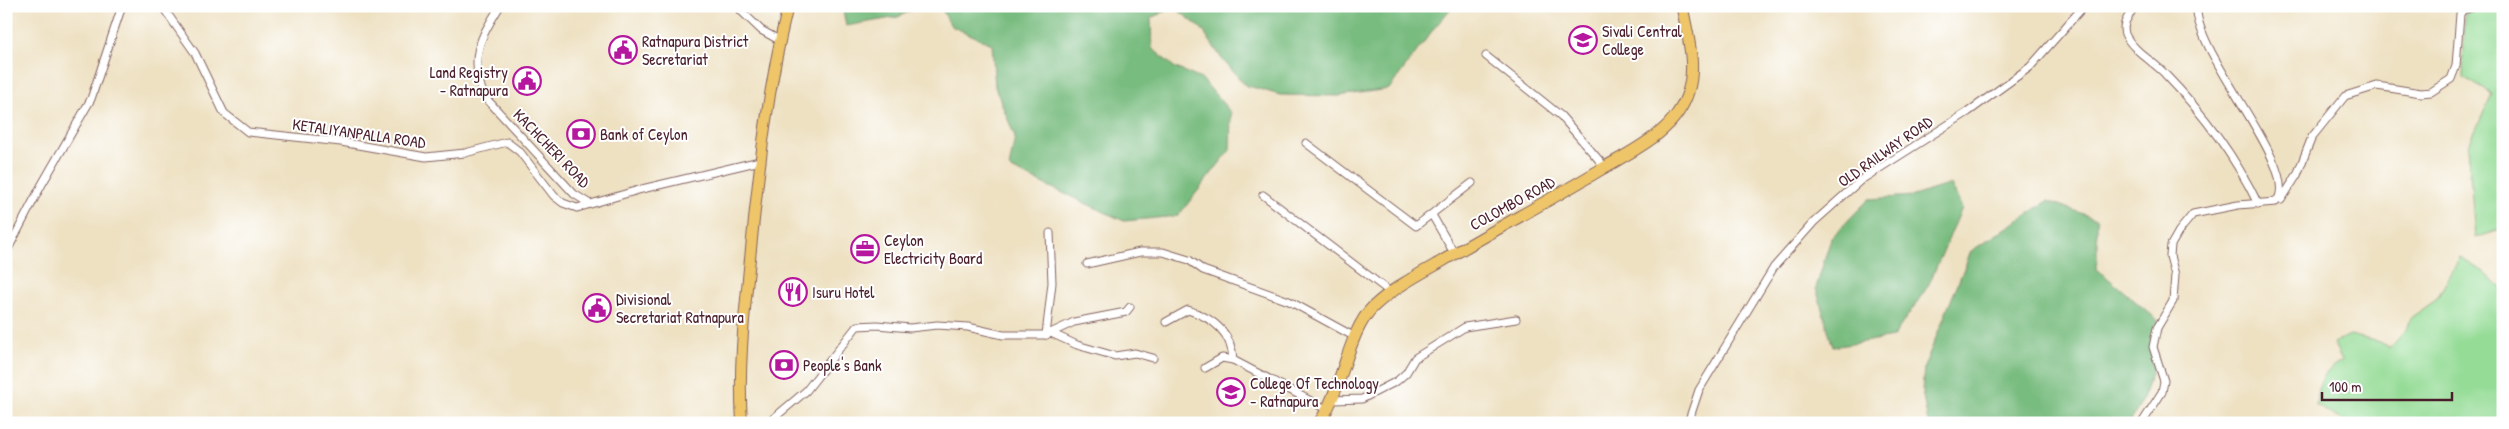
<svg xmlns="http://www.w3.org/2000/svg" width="2509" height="429" viewBox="0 0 2509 429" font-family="'Patrick Hand',sans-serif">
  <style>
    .green { fill: #95dc96; stroke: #707e60 }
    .forest { fill: #78bc7f; stroke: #616e55 }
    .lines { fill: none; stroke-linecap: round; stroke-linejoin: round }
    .minor-casing { stroke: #836360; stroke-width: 9 }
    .primary-casing { stroke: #836360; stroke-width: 12 }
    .trunk-casing { stroke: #836360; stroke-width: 13 }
    .minor { stroke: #fff; stroke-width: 7 }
    .primary { stroke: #eec569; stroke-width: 10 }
    .trunk { stroke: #eec569; stroke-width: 11 }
    .labels { text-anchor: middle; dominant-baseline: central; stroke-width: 4; stroke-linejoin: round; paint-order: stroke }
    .poi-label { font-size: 16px; fill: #4a1f2b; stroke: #fff; text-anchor: start }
    .street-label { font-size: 16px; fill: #4a1f2b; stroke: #fff }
  </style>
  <rect width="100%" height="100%" fill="#fff"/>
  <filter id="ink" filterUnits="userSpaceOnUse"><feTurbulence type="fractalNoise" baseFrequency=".02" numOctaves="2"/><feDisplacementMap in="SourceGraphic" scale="10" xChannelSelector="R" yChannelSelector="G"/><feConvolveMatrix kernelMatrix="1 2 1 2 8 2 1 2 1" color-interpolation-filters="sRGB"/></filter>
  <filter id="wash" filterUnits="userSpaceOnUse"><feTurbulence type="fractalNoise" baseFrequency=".0096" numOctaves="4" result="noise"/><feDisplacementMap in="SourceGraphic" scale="20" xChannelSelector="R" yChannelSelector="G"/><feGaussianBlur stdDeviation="1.12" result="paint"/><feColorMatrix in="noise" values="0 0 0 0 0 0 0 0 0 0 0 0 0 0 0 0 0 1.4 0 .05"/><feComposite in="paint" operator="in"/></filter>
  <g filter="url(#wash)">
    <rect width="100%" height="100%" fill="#eee1c2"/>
    <g class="green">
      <polygon points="2492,6 2503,6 2503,229 2475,238 2468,147 2492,94 2463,77 2465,14"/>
      <path d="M2460,258l24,14 19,18v133h-157l-30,-18c1,-22 7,-33 26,-44l-9,-18 16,-8 30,7 11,6 16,-18 4,-12 26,-18z"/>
    </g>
    <g class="forest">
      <polygon points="842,6 920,6 898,17 846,26"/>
      <polygon points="940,6 1453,6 1435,27 1389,89 1338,96 1280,95 1245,85 1222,59 1202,29 1174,7 1151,18 1152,48 1174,67 1203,80 1231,113 1230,150 1178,216 1124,221 1009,168 1015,137 995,87 992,44 951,26"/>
      <polygon points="1951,184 1962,208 1928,286 1893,337 1833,347 1816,288 1831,238 1869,199 1913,196"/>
      <polygon points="2048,201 2097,219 2097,269 2160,322 2153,347 2152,372 2139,407 2129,423 1928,423 1922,391 1924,367 1971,251"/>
    </g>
  </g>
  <g filter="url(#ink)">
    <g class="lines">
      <defs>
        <g id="minor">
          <polyline points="162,6 195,53 224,113 248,132 341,142 426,157 465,153 507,142 520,152 554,196 563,203 577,208 642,189 760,161"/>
          <path d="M500,6c-21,34 -31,51 -16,90l90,98 16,10"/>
          <polyline points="736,6 761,30 779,40"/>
          <path d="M2135,6c-5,9 -14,17 -10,28 7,16 29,28 40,40 37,38 70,82 93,130"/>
          <polyline points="1486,56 1561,116 1605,167"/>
          <polyline points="1306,143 1416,226 1472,183"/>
          <polyline points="1263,195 1390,292"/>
          <polyline points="2281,200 2297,175 2312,137 2345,96 2377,86 2421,93 2431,92 2451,79 2456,66 2460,14 2463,10 2476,6"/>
          <polyline points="1432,215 1454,253"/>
          <polyline points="6,253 41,186 91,99 122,6"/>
          <polyline points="1087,264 1140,252 1163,252 1189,260 1203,270 1289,301 1355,337"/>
          <path d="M1166,322l22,-12c25,8 44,22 45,50l95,50"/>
          <polyline points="1051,333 1077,345 1115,356 1135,353 1153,358"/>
          <polyline points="1046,335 1052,283 1050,233"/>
          <polyline points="1205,368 1222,358 1233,360"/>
          <polyline points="1333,400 1362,399 1397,381 1406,373 1415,358 1465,327 1516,319"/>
          <polyline points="768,423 806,391 857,326 877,325 910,328 937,325 968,327 1003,335 1046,335 1074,322 1126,312 1130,307"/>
          <polyline points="1688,423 1699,390 1774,267 1814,222 1861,180 1968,112 2030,67 2084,6"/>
          <path d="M2142,423l20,-31 2,-11 -11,-34 4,-19 16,-27 2,-26 -5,-19 1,-11 8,-14 14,-17 45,-9 38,-3c28,-31 -84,-150 -79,-196"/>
        </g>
        <path id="primary" d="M742,423c-4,-60 3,-114 9,-174 8,-81 17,-163 37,-243"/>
        <path id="trunk" d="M1319,423c23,-32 29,-92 54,-116 19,-18 43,-31 66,-44 53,-32 108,-61 161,-93 32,-19 76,-38 88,-78 9,-28 -1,-58 -6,-86"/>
      </defs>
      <use href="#minor" class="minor-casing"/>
      <use href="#primary" class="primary-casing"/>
      <use href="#trunk" class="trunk-casing"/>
      <use href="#minor" class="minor"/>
      <use href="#primary" class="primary"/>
      <use href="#trunk" class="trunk"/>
    </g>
  </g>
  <defs>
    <symbol id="university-ring" viewBox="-11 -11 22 22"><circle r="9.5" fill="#fff" stroke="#b5179e" stroke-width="1.5"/><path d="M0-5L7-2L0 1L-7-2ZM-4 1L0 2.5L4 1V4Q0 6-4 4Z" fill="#b5179e"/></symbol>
    <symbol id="civic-ring" viewBox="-11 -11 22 22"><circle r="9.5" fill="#fff" stroke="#b5179e" stroke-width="1.5"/><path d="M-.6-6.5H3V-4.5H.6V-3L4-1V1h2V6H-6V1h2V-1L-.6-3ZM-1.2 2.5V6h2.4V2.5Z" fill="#b5179e"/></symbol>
    <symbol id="bank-ring" viewBox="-11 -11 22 22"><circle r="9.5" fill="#fff" stroke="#b5179e" stroke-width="1.5"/><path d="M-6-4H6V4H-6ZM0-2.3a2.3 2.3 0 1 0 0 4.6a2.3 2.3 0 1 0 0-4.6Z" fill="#b5179e"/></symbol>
    <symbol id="office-ring" viewBox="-11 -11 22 22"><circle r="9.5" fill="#fff" stroke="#b5179e" stroke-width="1.5"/><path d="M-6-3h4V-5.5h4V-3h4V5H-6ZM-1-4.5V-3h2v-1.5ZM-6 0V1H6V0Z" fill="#b5179e"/></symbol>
    <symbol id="restaurant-ring" viewBox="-11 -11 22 22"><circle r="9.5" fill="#fff" stroke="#b5179e" stroke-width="1.5"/><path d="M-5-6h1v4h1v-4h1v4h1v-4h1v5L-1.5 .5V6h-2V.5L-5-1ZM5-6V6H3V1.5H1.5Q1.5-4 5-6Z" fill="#b5179e"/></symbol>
  </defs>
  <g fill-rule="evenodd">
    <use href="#university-ring" x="1567" y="24" width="32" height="32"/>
    <use href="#civic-ring" x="607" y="34" width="32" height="32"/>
    <use href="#civic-ring" x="511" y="65" width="32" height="32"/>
    <use href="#bank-ring" x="565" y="118" width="32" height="32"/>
    <use href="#office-ring" x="849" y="233" width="32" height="32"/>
    <use href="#restaurant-ring" x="777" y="276" width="32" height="32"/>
    <use href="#civic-ring" x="581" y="292" width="32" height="32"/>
    <use href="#bank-ring" x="768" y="349" width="32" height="32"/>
    <use href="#university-ring" x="1215" y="376" width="32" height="32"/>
  </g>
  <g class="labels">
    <g class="poi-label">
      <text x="1602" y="31">Sivali Central<tspan x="1602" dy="18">College</tspan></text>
      <text x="642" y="41">Ratnapura District<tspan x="642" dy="18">Secretariat</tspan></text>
      <text x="508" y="72" text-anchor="end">Land Registry<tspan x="508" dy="18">- Ratnapura</tspan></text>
      <text x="600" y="134">Bank of Ceylon</text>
      <text x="884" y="240">Ceylon<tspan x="884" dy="18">Electricity Board</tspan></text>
      <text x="812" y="292">Isuru Hotel</text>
      <text x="616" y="299">Divisional<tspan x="616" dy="18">Secretariat Ratnapura</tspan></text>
      <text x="803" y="365">People's Bank</text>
      <text x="1250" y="383">College Of Technology<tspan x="1250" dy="18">- Ratnapura</tspan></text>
    </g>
    <g class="street-label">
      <text transform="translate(359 133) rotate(8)">KETALIYANPALLA ROAD</text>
      <text transform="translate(552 148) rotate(46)">KACHCHERI ROAD</text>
      <text transform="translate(1885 151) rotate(-35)">OLD RAILWAY ROAD</text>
      <text transform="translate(1512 203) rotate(-29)">COLOMBO ROAD</text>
    </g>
  </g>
  <rect width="2509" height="429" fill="none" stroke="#fff" stroke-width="25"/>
  <path d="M2322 392v8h130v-8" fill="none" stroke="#4a1f2b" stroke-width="2.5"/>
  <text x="2329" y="392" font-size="15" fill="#4a1f2b" stroke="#ffffff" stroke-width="4" paint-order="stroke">100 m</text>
</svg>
